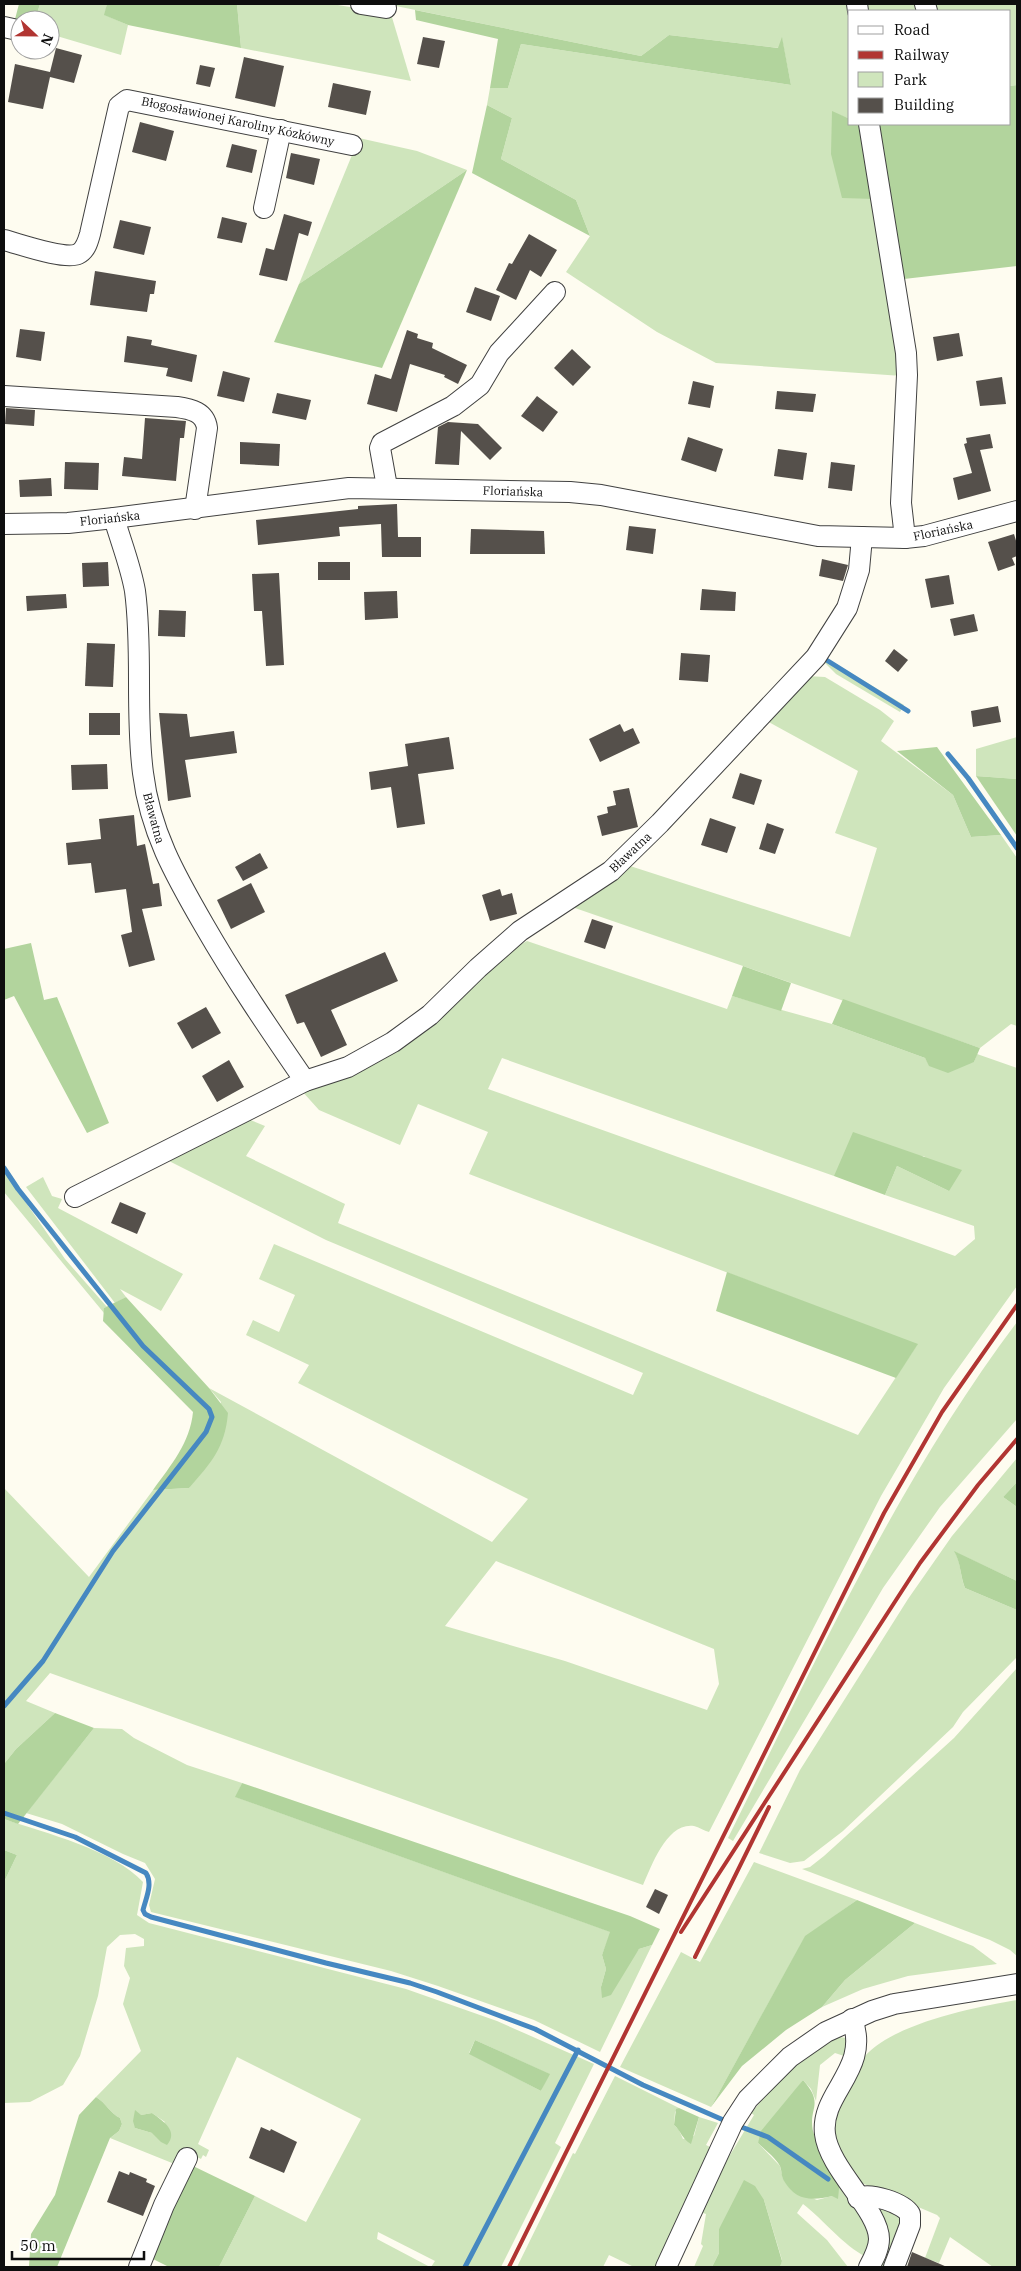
<svg xmlns="http://www.w3.org/2000/svg" width="1021" height="2271" viewBox="0 0 1021 2271" font-family="'IBM Plex Serif',serif">
  <style>
    .green { fill: #cfe5bc; fill-rule: evenodd }
    .forest { fill: #b2d49d }
    .lines { fill: none; stroke-linecap: round; stroke-linejoin: round }
    .stream { stroke: #4688c1; stroke-width: 5 }
    .building { fill: #55504b }
    .minor-casing { stroke: #414141; stroke-width: 22 }
    .minor { stroke: #fff; stroke-width: 20 }
    .rail { stroke: #b13532; stroke-width: 4 }
    .labels { text-anchor: middle; dominant-baseline: central; stroke-width: 5; stroke-linejoin: round; paint-order: stroke }
    .street-label { font-size: 12px; fill: #0e0e0e; stroke: #fff }
  </style>
  <rect width="100%" height="100%" fill="#fefcf0"/>
  <g class="green">
    <polygon points="40,4 107,4 105,15 128,25 121,55 50,34 50,20 35,20"/>
    <polygon points="237,4 332,4 391,14 411,81 241,48"/>
    <polygon points="386,4 1017,4 1017,85 1010,86 1010,11 850,11 850,119 832,112 875,199 902,376 716,363 657,332 566,272 590,236 576,200 501,159 512,118 487,105 490,88 508,88 521,44 791,85 782,39 779,48 669,35 641,56"/>
    <polygon points="359,138 417,151 467,170 299,284"/>
    <polygon points="823,656 904,705 900,712 836,674 821,659"/>
    <polygon points="806,676 825,677 880,710 894,721 881,741 953,795 971,837 1001,835 1017,858 1017,1026 1011,1024 980,1048 572,907 627,865 850,937 877,848 835,833 858,771 765,720"/>
    <polygon points="1017,737 1017,779 976,776 976,749"/>
    <path d="M527,941l200,68 5,-13 100,28 93,34 5,8 44,-4 3,-8 40,14v218l-73,102 -63,108 -172,336c-5,-1 -10,-5 -15,-6 -27,-4 -42,39 -51,59l-593,-212 -24,28 29,12 -39,36 -12,15v-276l85,89 64,-87 36,-2 32,-86 -12,-14 283,154 36,-43 -230,-116 11,-18 -63,-30 7,-15 26,12 16,-37 -36,-16 15,-35 359,151 10,-22 -317,-133 -163,-82 85,-39 17,7 -19,30 99,48 -7,19 520,212 59,-90 -448,-171 19,-42 -70,-28 -18,41 -81,-35 -18,-20 26,-10 171,-123zM502,1058l332,118 90,-20 25,35 -52,-25 -12,29 89,31 1,13 -20,17 -467,-167zM496,1561l218,88 5,35 -12,26 -142,-49 -120,-35z"/>
    <polygon points="4,1171 65,1259 107,1307 104,1308 104,1313 4,1192"/>
    <polygon points="43,1177 52,1196 62,1199 58,1208 183,1274 161,1311 120,1289 126,1297 115,1303 26,1187"/>
    <path d="M1017,1322v97l-77,88 -57,81 -150,253 -5,-3c87,-176 171,-359 289,-516z"/>
    <path d="M1017,1458v24l-14,15 14,10v74l-62,-29c6,11 5,24 10,36l52,22v47l-54,55 -10,15 -110,104 -39,30 -14,2 -31,-10 41,-83 108,-171 44,-63z"/>
    <polygon points="1017,1668 1017,1956 1010,1950 990,1940 802,1869 810,1867 824,1856 954,1738"/>
    <polygon points="94,1728 122,1729 134,1738 187,1765 242,1783 236,1797 611,1932 602,1955 606,1969 601,1987 628,1963 639,1949 652,1945 600,2052 534,2020 438,1986 391,1971 151,1912 149,1905 155,1879 145,1863 123,1854 62,1824 26,1813"/>
    <path d="M4,1819c41,14 110,31 139,63l-6,33 12,8 257,66 91,32 97,43 -39,79 6,4 -60,120h-70l4,-6 -57,-29 -1,7 53,28h-211l36,-71 51,26 55,-103 -124,-62 -39,87 11,6 -3,7 -3,-2 -2,4 -10,-5 -14,11 -67,-27 9,-7 3,-7 -2,-6c-10,-5 -14,-15 -24,-21l45,-46 -18,-47 7,-26 -6,-12 2,-18 18,-2v-7l-9,-5 -15,1 -13,12 -9,49 -18,60 -17,29 -33,17 -26,1v-221l13,-27 -13,-5zM475,2040l74,34 -8,17 -72,-38zM152,2113l13,9 -13,11 -17,-5 6,-13z"/>
    <polygon points="754,1862 857,1900 805,1937 711,2107 620,2067 681,1952 700,1962"/>
    <polygon points="915,1923 973,1946 997,1964 908,1976 863,1989 822,2007 845,1980"/>
    <path d="M1017,2000v267h-24l-43,-30 -11,26 -14,-5 15,-40 -3,-3 -87,-37 -20,-50c9,-25 17,-52 35,-72 30,-33 110,-49 152,-56z"/>
    <path d="M839,2037l8,1v19l-12,-4 -15,12 -4,36 -5,-12 -8,-9 -45,63 22,23 3,13 8,11 26,10 15,-4 8,-18 31,50 -2,29c-18,-3 -48,-40 -66,-53l-6,9 30,27 21,27h-68l2,-7 -18,-60 -45,29v24l-7,14h-18l9,-21 -2,-2 5,-30 -6,-2 26,-58 4,1 24,-40 -3,-2c24,-29 53,-60 88,-76z"/>
    <polygon points="615,2076 679,2108 675,2112 674,2125 679,2130 683,2139 694,2136 699,2117 718,2123 706,2145 710,2147 656,2267 634,2267 609,2255 603,2267 517,2267 573,2153 575,2154"/>
    <polygon points="880,2206 898,2216 901,2224 885,2267 874,2267 874,2211"/>
  </g>
  <g class="forest">
    <polygon points="19,4 40,4 35,20 20,20 20,24 14,23"/>
    <polygon points="107,4 237,4 241,48 128,25 104,15"/>
    <polygon points="415,10 641,56 669,35 778,48 782,37 791,85 521,44 508,88 490,88 498,39 416,20"/>
    <polygon points="1017,85 1017,266 904,279 876,124 1010,124 1010,86"/>
    <polygon points="487,105 512,118 501,159 576,200 590,236 472,173"/>
    <polygon points="832,111 850,119 850,124 865,124 875,199 842,198 831,154"/>
    <polygon points="467,170 382,368 274,342 299,284"/>
    <polygon points="937,747 1001,835 971,837 953,795 897,751"/>
    <polygon points="976,776 1017,779 1017,836"/>
    <polygon points="31,943 44,1000 57,997 109,1123 87,1133 14,996 4,1000 4,949"/>
    <polygon points="743,966 791,983 781,1011 732,996"/>
    <polygon points="843,999 980,1048 974,1062 948,1073 929,1066 925,1058 832,1024"/>
    <polygon points="853,1132 962,1170 949,1191 897,1166 885,1195 834,1176"/>
    <polygon points="727,1272 918,1344 896,1378 716,1311"/>
    <path d="M126,1297l83,91 19,25c-3,35 -17,50 -39,75l-36,2c18,-25 37,-47 40,-78l-90,-91 1,-13z"/>
    <polygon points="1017,1482 1017,1507 1003,1497"/>
    <path d="M954,1551l63,30v29l-52,-22c-5,-13 -4,-25 -11,-37z"/>
    <polygon points="55,1713 94,1728 18,1824 4,1819 4,1764 16,1749"/>
    <polygon points="242,1783 630,1916 660,1929 652,1945 639,1949 611,1995 602,1998 601,1987 606,1969 602,1955 610,1932 235,1797"/>
    <polygon points="4,1850 17,1855 4,1882"/>
    <polygon points="857,1900 915,1923 845,1980 822,2007 786,2030 742,2066 711,2107 805,1936"/>
    <polygon points="475,2040 550,2074 541,2091 469,2054"/>
    <path d="M803,2080c22,25 5,27 10,51 4,17 17,32 27,47l-2,21 -6,-3c-20,5 -36,5 -48,-15 -3,-5 -2,-10 -4,-15 -5,-9 -15,-16 -22,-23l3,-12z"/>
    <path d="M96,2097c10,6 14,16 24,21l2,6 -3,7 -9,7 -53,129h-28l2,-33 24,-39 24,-80z"/>
    <path d="M679,2108l20,9 -8,27c-9,-5 -10,-13 -17,-19l2,-16z"/>
    <path d="M135,2110l6,5 11,-2c11,8 27,18 15,32l-6,-3 -9,-9 -17,-5 -2,-7z"/>
    <polygon points="191,2165 255,2196 219,2267 169,2267 151,2258"/>
    <polygon points="744,2180 755,2186 764,2200 782,2261 780,2267 712,2267 719,2253 719,2229"/>
  </g>
  <g class="lines">
    <g class="stream">
      <polyline points="828,661 908,711"/>
      <polyline points="948,754 968,778 1017,848"/>
      <polyline points="4,1168 18,1189 143,1346 209,1409 212,1417 206,1432 113,1551 43,1661 4,1706"/>
      <path d="M4,1813l71,24 71,36c7,11 0,25 -3,37l2,4 6,3 175,46 84,20 27,9 98,37 108,56 85,37"/>
      <polyline points="736,2125 768,2137 828,2179"/>
      <polyline points="465,2267 578,2050"/>
    </g>
  </g>
  <g class="building">
    <polygon points="423,37 445,41 439,68 417,64"/>
    <polygon points="56,48 82,55 74,83 50,77 43,109 8,102 15,64 50,72"/>
    <polygon points="244,57 284,66 275,107 235,98"/>
    <polygon points="200,65 215,68 210,87 196,84"/>
    <polygon points="333,83 371,91 366,115 328,107"/>
    <polygon points="140,122 174,131 166,161 132,152"/>
    <polygon points="232,144 257,150 252,173 226,167"/>
    <polygon points="291,153 320,159 314,185 286,178"/>
    <polygon points="284,214 312,222 308,236 299,233 287,281 259,275 266,248 274,250"/>
    <polygon points="222,217 247,223 242,243 217,238"/>
    <polygon points="120,220 151,227 144,255 113,248"/>
    <polygon points="529,234 557,250 541,277 530,270 516,300 496,290 509,263 512,264"/>
    <polygon points="95,271 156,281 154,294 150,294 147,312 90,305"/>
    <polygon points="475,287 500,296 491,321 466,312"/>
    <polygon points="20,329 45,332 41,361 16,357"/>
    <polygon points="407,330 418,334 417,338 433,343 432,348 467,365 458,384 444,377 445,375 410,364 397,412 367,404 375,374 391,379"/>
    <polygon points="959,333 963,356 937,361 933,337"/>
    <polygon points="127,336 152,340 151,345 197,355 192,382 166,376 168,368 124,362"/>
    <polygon points="572,349 591,367 573,386 554,368"/>
    <polygon points="223,371 250,378 244,402 217,396"/>
    <polygon points="1002,377 1006,404 980,406 976,381"/>
    <polygon points="693,381 714,386 710,408 688,404"/>
    <polygon points="777,391 816,394 813,412 775,409"/>
    <polygon points="277,393 311,400 306,420 272,413"/>
    <polygon points="537,396 558,412 543,432 521,416"/>
    <polygon points="6,408 35,410 34,426 5,424"/>
    <polygon points="145,418 186,421 184,438 180,438 176,481 122,476 124,457 142,459"/>
    <polygon points="448,422 478,424 502,448 490,460 461,431 459,465 435,464 438,427"/>
    <polygon points="990,434 993,448 980,450 991,491 958,500 953,478 972,473 964,444 967,443 966,438"/>
    <polygon points="688,437 723,449 716,472 681,460"/>
    <polygon points="240,442 280,444 279,466 240,464"/>
    <polygon points="778,449 807,453 803,480 774,476"/>
    <polygon points="65,462 99,463 98,490 64,489"/>
    <polygon points="831,462 855,465 852,491 828,488"/>
    <polygon points="51,478 52,496 20,497 19,480"/>
    <polygon points="397,504 398,537 421,537 421,557 382,557 381,524 339,527 340,536 258,545 256,520 358,509 358,506"/>
    <polygon points="629,526 656,529 653,554 626,550"/>
    <polygon points="471,529 544,531 545,554 470,554"/>
    <polygon points="1014,534 1017,544 1017,556 1012,558 1015,565 998,571 988,542"/>
    <polygon points="822,559 848,565 843,581 819,576"/>
    <polygon points="108,562 109,586 83,587 82,563"/>
    <rect x="318" y="562" width="32" height="18"/>
    <polygon points="279,573 284,665 266,666 262,611 254,611 252,574"/>
    <polygon points="949,575 954,604 931,608 925,579"/>
    <polygon points="702,589 736,592 735,611 700,610"/>
    <polygon points="397,591 398,618 365,620 364,592"/>
    <polygon points="66,594 67,608 27,611 26,596"/>
    <polygon points="159,610 186,611 185,637 158,636"/>
    <polygon points="974,614 978,631 954,636 950,619"/>
    <polygon points="87,643 115,644 113,687 85,686"/>
    <polygon points="894,649 908,660 898,672 885,661"/>
    <polygon points="681,653 710,655 708,682 679,680"/>
    <polygon points="998,706 1001,722 973,727 971,711"/>
    <rect x="89" y="713" width="31" height="22"/>
    <polygon points="159,713 187,714 190,737 234,731 237,753 185,760 191,797 168,801"/>
    <polygon points="620,724 624,732 633,728 640,743 600,762 589,739"/>
    <polygon points="449,737 454,769 418,774 425,824 397,828 391,787 371,790 369,772 408,766 405,744"/>
    <polygon points="107,764 108,789 72,790 71,765"/>
    <polygon points="740,773 762,780 754,805 732,798"/>
    <polygon points="629,788 638,827 602,836 597,816 608,813 607,807 616,805 613,791"/>
    <polygon points="134,815 137,846 145,844 153,884 159,883 162,906 142,909 155,960 129,967 121,935 132,932 126,889 95,893 91,863 68,865 66,843 101,839 99,819"/>
    <polygon points="710,818 736,827 727,853 701,845"/>
    <polygon points="767,823 784,829 775,854 759,849"/>
    <polygon points="260,853 268,868 243,881 235,867"/>
    <polygon points="251,883 265,912 231,929 217,900"/>
    <polygon points="500,889 502,896 512,893 517,914 490,921 482,895"/>
    <polygon points="592,919 613,926 605,949 584,942"/>
    <polygon points="385,952 398,981 331,1010 347,1045 321,1057 304,1022 297,1024 285,995"/>
    <polygon points="206,1007 221,1033 192,1049 177,1023"/>
    <polygon points="229,1060 244,1087 217,1102 202,1076"/>
    <polygon points="120,1202 146,1213 137,1234 111,1223"/>
    <polygon points="655,1889 668,1895 659,1914 646,1907"/>
    <polygon points="261,2127 270,2131 271,2129 297,2142 284,2173 249,2158"/>
    <polygon points="119,2171 129,2175 130,2172 147,2179 146,2182 155,2186 143,2216 107,2202"/>
    <polygon points="912,2252 947,2267 907,2267"/>
  </g>
  <g class="lines">
    <defs>
      <g id="minor">
        <polyline points="361,4 386,8"/>
        <polyline points="857,4 858,11"/>
        <polyline points="925,4 927,11"/>
        <polyline points="4,27 13,29"/>
        <polyline points="869,124 906,353 907,375 901,503 905,538"/>
        <polyline points="264,208 281,130"/>
        <path d="M4,240c16,4 60,20 74,14 8,-4 10,-13 12,-20l29,-128 8,-6 225,45"/>
        <path d="M4,396l173,11c14,2 28,5 30,21l-12,81"/>
        <polyline points="387,487 380,448 382,443 453,406 480,385 499,353 555,292"/>
        <path d="M114,518c7,24 17,49 21,73 8,60 0,121 8,182 7,58 32,102 61,152 31,54 66,105 101,156"/>
        <polyline points="4,524 68,523 114,518 349,488 570,492 601,495 818,536 905,538 924,536 1017,511"/>
        <polyline points="75,1197 305,1081 348,1067 393,1042 430,1015 478,968 520,931 611,871 660,823 816,657 847,608 859,570 862,537"/>
        <path d="M852,2019c19,51 -32,73 -27,115 4,35 54,76 54,105 0,10 -5,19 -10,28"/>
        <path d="M858,2198c12,-6 45,5 52,16v11l-16,42"/>
        <polyline points="139,2267 164,2205 187,2158"/>
        <polyline points="666,2267 733,2122 748,2099 790,2057 826,2032 872,2011 894,2004 1017,1984"/>
      </g>
    </defs>
    <use href="#minor" class="minor-casing"/>
    <use href="#minor" class="minor"/>
    <g class="rail">
      <polyline points="681,1932 920,1563 978,1485 1017,1439"/>
      <polyline points="695,1957 769,1807"/>
      <polyline points="509,2267 884,1513 942,1412 1017,1305"/>
    </g>
  </g>
  <g class="labels">
    <g class="street-label">
      <text transform="translate(238 121) rotate(12)">Błogosławionej Karoliny Kózkówny</text>
      <text transform="translate(513 491) rotate(2)">Floriańska</text>
      <text transform="translate(110 518) rotate(-6)">Floriańska</text>
      <text transform="translate(943 530) rotate(-12)">Floriańska</text>
      <text transform="translate(154 818) rotate(75)">Bławatna</text>
      <text transform="translate(630 852) rotate(-43)">Bławatna</text>
    </g>
  </g>
  <rect width="1021" height="2271" fill="none" stroke="#0e0e0e" stroke-width="10"/>
  <rect x="848" y="10" width="162" height="115" fill="#ffffff" stroke="#9f9f9f"/>
  <rect x="858" y="26" width="25" height="8" fill="#ffffff" stroke="#9f9f9f"/>
  <text x="894" y="35" font-size="15" fill="#0e0e0e">Road</text>
  <rect x="858" y="51" width="25" height="8" fill="#b13532" stroke="#9f9f9f"/>
  <text x="894" y="60" font-size="15" fill="#0e0e0e">Railway</text>
  <rect x="858" y="72" width="25" height="15" fill="#cfe5bc" stroke="#9f9f9f"/>
  <text x="894" y="85" font-size="15" fill="#0e0e0e">Park</text>
  <rect x="858" y="98" width="25" height="15" fill="#55504b" stroke="#9f9f9f"/>
  <text x="894" y="110" font-size="15" fill="#0e0e0e">Building</text>
  <g transform="translate(35 35) rotate(112)"><circle r="24" fill="#ffffff" stroke="#9f9f9f"/>
  <path d="M0-4L9 19L0 12L-9 19Z" fill="#b13532"/>
  <text y="-8" font-size="14" font-weight="bold" text-anchor="middle" fill="#0e0e0e">N</text>
  </g>
  <path d="M12 2251v8h132v-8" fill="none" stroke="#0e0e0e" stroke-width="2.5"/>
  <text x="20" y="2251" font-size="15" fill="#0e0e0e" stroke="#ffffff" stroke-width="4" paint-order="stroke">50 m</text>
</svg>
